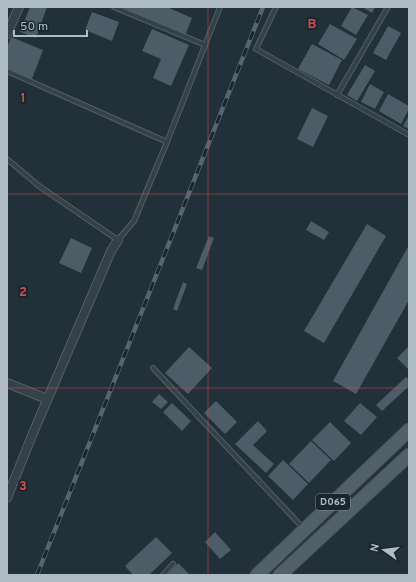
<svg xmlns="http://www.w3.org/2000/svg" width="416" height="582" viewBox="0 0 416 582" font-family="Overpass,sans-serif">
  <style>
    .building { fill: #4c5d68 }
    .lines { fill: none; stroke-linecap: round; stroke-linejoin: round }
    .service-casing { stroke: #525f67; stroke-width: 6 }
    .minor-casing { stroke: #525f67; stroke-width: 10 }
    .primary-casing { stroke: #414d56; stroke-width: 15 }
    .service { stroke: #354149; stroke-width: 4 }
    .minor { stroke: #354149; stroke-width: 8 }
    .primary { stroke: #526169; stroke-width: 13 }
    .rail-casing { stroke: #566670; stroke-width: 4.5 }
    .rail { stroke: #1a262e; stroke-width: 3; stroke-dasharray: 9; stroke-linecap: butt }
    .grid { fill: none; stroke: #cc4d50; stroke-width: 1; stroke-opacity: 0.55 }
    .labels { text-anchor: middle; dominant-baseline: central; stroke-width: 4; stroke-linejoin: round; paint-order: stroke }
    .shield { fill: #1a262e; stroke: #828f98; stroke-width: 1 }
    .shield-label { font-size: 10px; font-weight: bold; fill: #afbcc6 }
    .grid-label { font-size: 13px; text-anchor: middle; font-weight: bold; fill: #cc4d50; stroke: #1a262e; stroke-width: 4; stroke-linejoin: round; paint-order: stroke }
  </style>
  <rect width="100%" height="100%" fill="#213039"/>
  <g class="building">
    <polygon points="30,7 47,7 36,38 20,32"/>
    <polygon points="126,7 167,7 192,18 185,36 151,21 152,20 125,9"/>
    <polygon points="352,7 368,15 356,35 341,26"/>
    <polygon points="362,7 375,7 372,13"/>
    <polygon points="92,12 119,22 112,41 85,30"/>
    <polygon points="330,24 357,39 344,60 318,44"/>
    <polygon points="388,26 401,33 386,60 373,53"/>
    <polygon points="152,29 189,45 171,86 153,78 161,59 142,51"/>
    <polygon points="11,37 43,50 32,79 7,70 7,48"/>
    <polygon points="312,44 342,60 329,85 298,69"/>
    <polygon points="365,65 375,71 357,101 347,95"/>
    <polygon points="370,84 384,92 375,109 361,102"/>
    <polygon points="388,94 409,106 409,109 401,124 379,111"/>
    <polygon points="312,108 328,116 313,147 297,139"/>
    <polygon points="409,115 409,129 403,126"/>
    <polygon points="311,221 329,232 324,240 306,230"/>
    <polygon points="367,224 386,236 324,343 304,331"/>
    <polygon points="209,236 214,238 202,270 196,268"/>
    <polygon points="71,238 92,248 81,273 59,263"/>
    <polygon points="409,245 409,300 356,394 333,381"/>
    <polygon points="183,282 187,284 177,311 173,309"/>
    <polygon points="409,346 409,370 397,358"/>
    <polygon points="189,347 212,368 188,394 165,373"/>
    <polygon points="406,377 409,380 409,386 382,411 376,405"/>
    <polygon points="159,394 168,402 161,409 152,402"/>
    <polygon points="216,401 237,422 225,434 204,413"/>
    <polygon points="172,403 191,421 182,431 163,412"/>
    <polygon points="360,403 377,417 361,435 344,421"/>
    <polygon points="258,421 267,431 253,445 274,464 266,473 235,444"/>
    <polygon points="330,422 351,443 334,461 312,440"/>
    <polygon points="311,441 331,460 309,483 289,464"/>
    <polygon points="283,460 308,484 293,500 268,476"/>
    <polygon points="215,532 231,550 220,559 205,542"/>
    <polygon points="156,537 172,553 149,575 133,575 125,566"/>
    <polygon points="178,563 190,575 167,575"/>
  </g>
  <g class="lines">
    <defs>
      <g id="service">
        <polyline points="114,7 205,45"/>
        <polyline points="276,7 256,49 409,135"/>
        <polyline points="7,71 167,142 134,221 118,240 39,186 7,159"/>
        <polyline points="337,95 388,7"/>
        <polyline points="167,142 220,7"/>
        <polyline points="153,368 304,529"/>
        <polyline points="163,575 173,564"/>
      </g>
      <g id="minor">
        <polyline points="7,34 19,7"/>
        <polyline points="7,383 47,399"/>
        <polyline points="7,498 33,433 111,251 118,240"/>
      </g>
      <g id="primary">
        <polyline points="257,575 409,430"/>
        <polyline points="280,575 409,455"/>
      </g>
    </defs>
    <use href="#service" class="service-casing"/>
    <use href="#minor" class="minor-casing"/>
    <use href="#primary" class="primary-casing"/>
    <use href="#service" class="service"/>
    <use href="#minor" class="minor"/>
    <use href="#primary" class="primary"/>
    <defs>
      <polyline id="rail" points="37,575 263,7"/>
    </defs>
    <use href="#rail" class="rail-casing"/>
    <use href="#rail" class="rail"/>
  </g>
  <path class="grid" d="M208,7v568M7,194h402M7,388h402"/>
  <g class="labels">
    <rect class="shield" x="316" y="494" width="34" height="16" rx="3"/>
    <g class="shield-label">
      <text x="333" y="502">D065</text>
    </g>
  </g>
  <g class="grid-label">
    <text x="312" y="28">B</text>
    <text x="23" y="102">1</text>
    <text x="23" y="296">2</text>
    <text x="23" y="490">3</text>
  </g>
  <rect width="416" height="582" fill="none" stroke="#afbcc6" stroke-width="16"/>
  <g transform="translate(384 550) rotate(284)" stroke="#1a262e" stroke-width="3" paint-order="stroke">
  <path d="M0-3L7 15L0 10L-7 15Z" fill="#afbcc6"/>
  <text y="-6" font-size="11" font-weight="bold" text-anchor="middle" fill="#afbcc6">N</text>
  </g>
  <path d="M14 30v6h73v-6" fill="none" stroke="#afbcc6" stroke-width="2"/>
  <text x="20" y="30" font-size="12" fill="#afbcc6" stroke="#1a262e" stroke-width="3" paint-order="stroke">50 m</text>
</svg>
